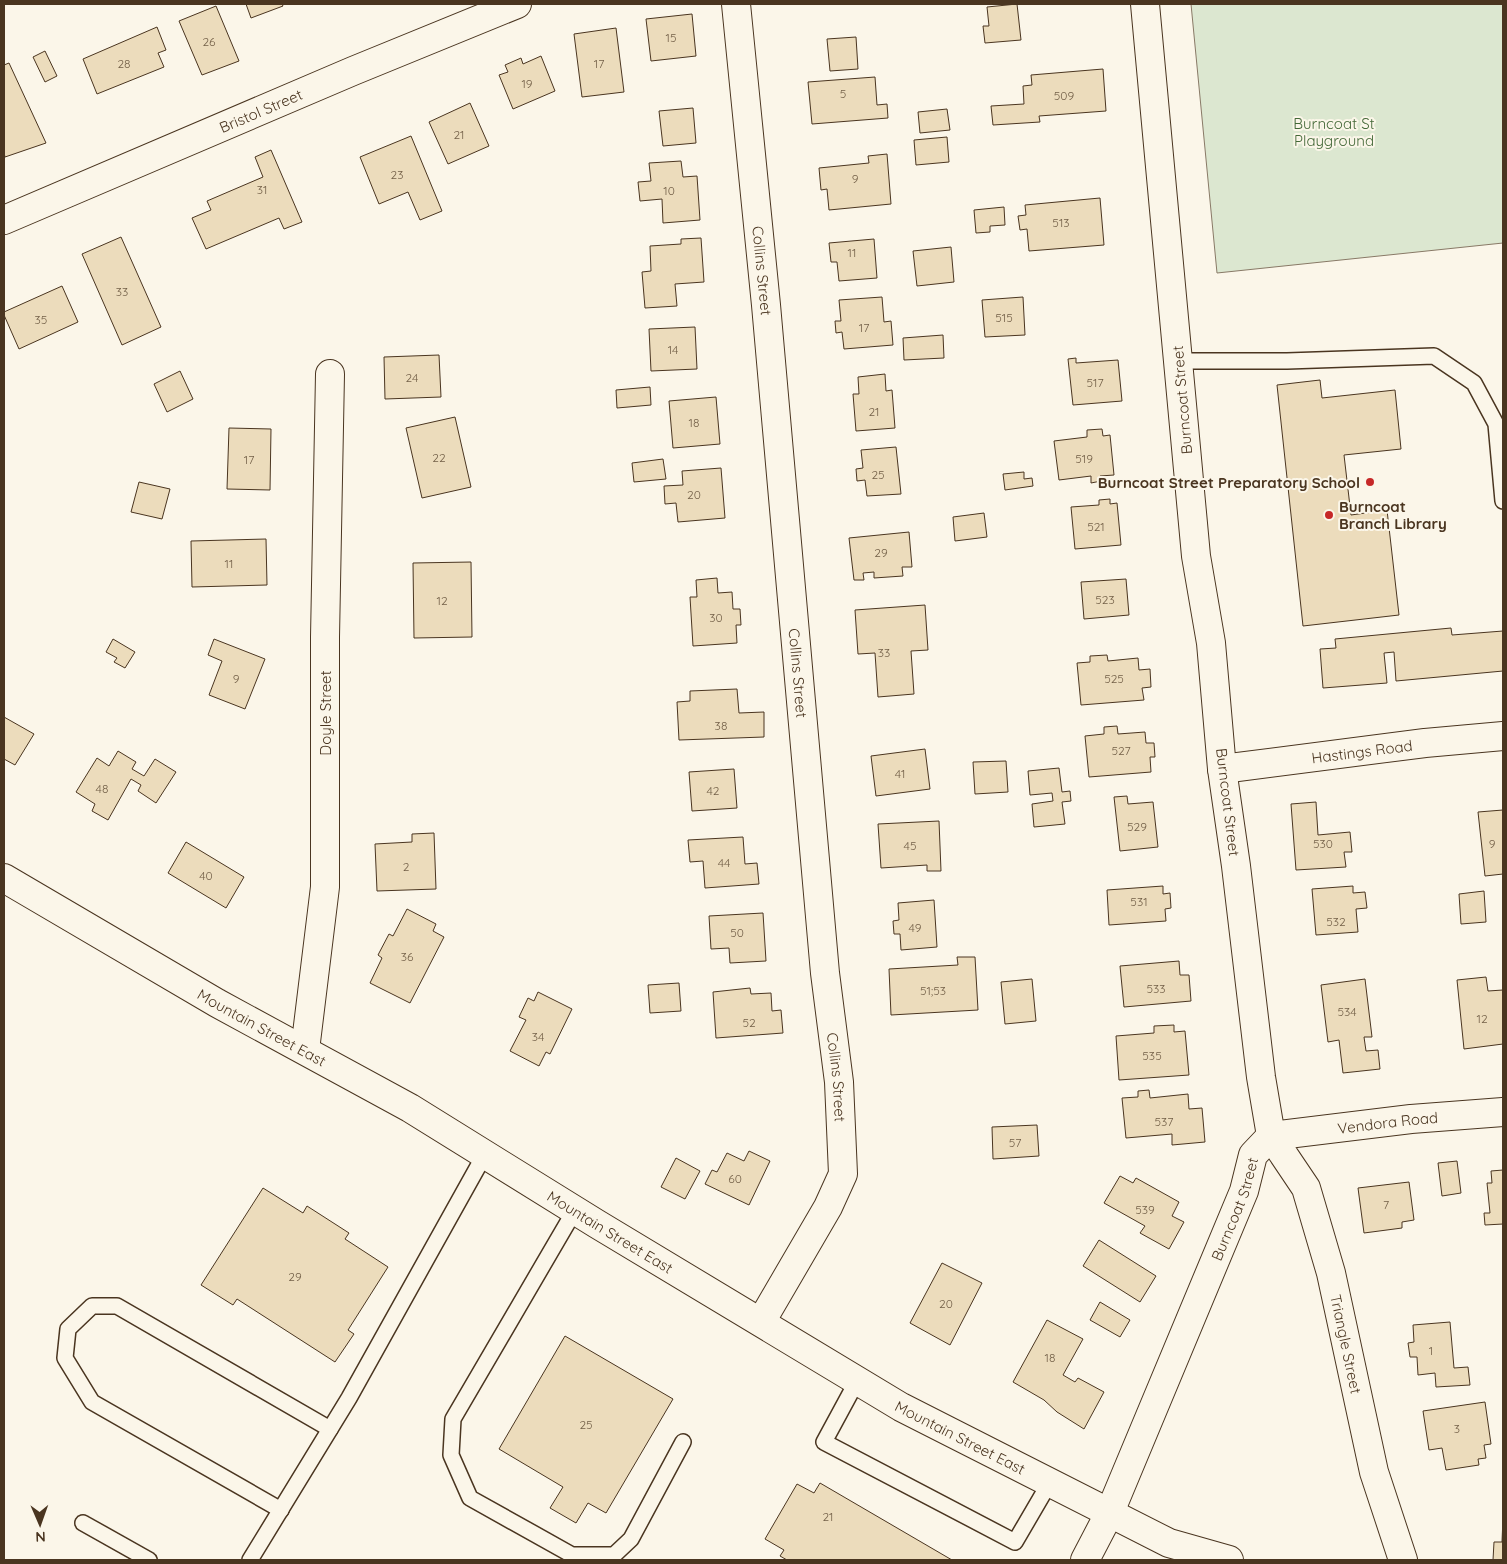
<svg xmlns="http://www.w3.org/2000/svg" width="1507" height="1564" viewBox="0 0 1507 1564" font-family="Quicksand,sans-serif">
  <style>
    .green { fill: #dce7d0; stroke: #887966 }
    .building { fill: #ecdcbc; stroke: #4a3520 }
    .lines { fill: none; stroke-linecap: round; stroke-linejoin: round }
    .lane-casing { stroke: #4a3520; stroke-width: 18 }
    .street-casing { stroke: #4a3520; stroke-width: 30 }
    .secondary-casing { stroke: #4a3520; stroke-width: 30 }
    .lane { stroke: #fbf6e9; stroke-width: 15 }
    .street { stroke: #fbf6e9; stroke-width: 28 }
    .secondary { stroke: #fbf6e9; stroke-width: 28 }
    .poi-dot { fill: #c62828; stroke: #fbf6e9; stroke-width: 2 }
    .labels { text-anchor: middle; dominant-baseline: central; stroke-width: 4; stroke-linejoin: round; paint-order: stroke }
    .number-label { font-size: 12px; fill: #725f47 }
    .street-label { font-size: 15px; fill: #4a3520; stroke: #fbf6e9 }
    .park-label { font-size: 15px; fill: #436837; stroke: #fbf6e9 }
    .poi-label { font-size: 15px; font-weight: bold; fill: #4a3520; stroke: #fbf6e9; text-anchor: end }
  </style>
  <rect width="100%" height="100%" fill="#fbf6e9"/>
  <polygon class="green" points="1191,4 1503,4 1503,243 1217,273"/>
  <g class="building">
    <polygon points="246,4 282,4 283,6 251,18"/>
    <polygon points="1017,4 1021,40 985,43 983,26 989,26 987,7"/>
    <polygon points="216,6 239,61 202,75 179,21"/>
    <polygon points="692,14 696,56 651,61 646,19"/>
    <polygon points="157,27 166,50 158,53 164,67 97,94 83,59"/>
    <polygon points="616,28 624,92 582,97 574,34"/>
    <polygon points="856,37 858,69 830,71 827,39"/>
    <polygon points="45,51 57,76 45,82 33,57"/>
    <polygon points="541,56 555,91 513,109 499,75 508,72 505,65 521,58 523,64"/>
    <polygon points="9,63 46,143 5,157 4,153 4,65"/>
    <polygon points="1103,69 1106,111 1039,116 1040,122 993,125 991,106 1024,104 1023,86 1032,85 1031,75"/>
    <polygon points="875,77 877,105 887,104 888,118 812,124 808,82"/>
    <polygon points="470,103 489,146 448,164 429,122"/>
    <polygon points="693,108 696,143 663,146 659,111"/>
    <polygon points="947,109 950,130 920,133 918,112"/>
    <polygon points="411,136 442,211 420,220 408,192 379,204 360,157"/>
    <polygon points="947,137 949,162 916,165 914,140"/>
    <polygon points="271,150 302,222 284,229 279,218 206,249 192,218 211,210 207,201 263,177 255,157"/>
    <polygon points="887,154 891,204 829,210 827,189 821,190 819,168 869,163 868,156"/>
    <polygon points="681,161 683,177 697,176 700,220 663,223 662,199 640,201 638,182 651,181 649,163"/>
    <polygon points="1100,198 1104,245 1029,251 1027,229 1020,230 1018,216 1026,215 1025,205"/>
    <polygon points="1004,207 1005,225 990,226 990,232 976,233 974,210"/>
    <polygon points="121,237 161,327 122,345 82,254"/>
    <polygon points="701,238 704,282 675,284 677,306 645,308 642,272 651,271 650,246 681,244 681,239"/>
    <polygon points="874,239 877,278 839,281 837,262 831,262 829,243"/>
    <polygon points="951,247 954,282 917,286 913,251"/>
    <polygon points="62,286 78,322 19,349 4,315 4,312"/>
    <polygon points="882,297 884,322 891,321 893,345 844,349 842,332 836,333 835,321 841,321 839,300"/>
    <polygon points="1023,297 1025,335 985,337 982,300"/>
    <polygon points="695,327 697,369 651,371 649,329"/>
    <polygon points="943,335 944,358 904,360 903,338"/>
    <polygon points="439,355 441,397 385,399 384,357"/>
    <polygon points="1076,358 1076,363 1118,360 1122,401 1073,405 1068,359"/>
    <polygon points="180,371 193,399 167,412 154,384"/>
    <polygon points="885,374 886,391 892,390 895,428 856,431 853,394 859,394 858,377"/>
    <polygon points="1320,380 1322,398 1395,390 1401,449 1344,455 1351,515 1387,510 1399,615 1303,626 1277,385"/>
    <polygon points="650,387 651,405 617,408 616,390"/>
    <polygon points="716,397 720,444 673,448 669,401"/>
    <polygon points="455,417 471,487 422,498 406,428"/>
    <polygon points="229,428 271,429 270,490 227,489"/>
    <polygon points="1102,429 1103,436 1110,435 1114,475 1100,476 1101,481 1091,483 1091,476 1059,480 1054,441 1087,437 1087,430"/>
    <polygon points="896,447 901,494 867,496 865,480 857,481 856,469 863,468 861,450"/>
    <polygon points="663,459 666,479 634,482 632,463"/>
    <polygon points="721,468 725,518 678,522 676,503 665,504 664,486 683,485 682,471"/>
    <polygon points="1024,472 1024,479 1032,478 1033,486 1005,490 1003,474"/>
    <polygon points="139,482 170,489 162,519 131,512"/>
    <polygon points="1110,499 1110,504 1117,503 1121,545 1075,549 1071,507 1099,505 1099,500"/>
    <polygon points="984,513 987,537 955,541 953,517"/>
    <polygon points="909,532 912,567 902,567 903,576 874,578 874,572 863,573 864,580 854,580 849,538"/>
    <polygon points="266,539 267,585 192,587 191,541"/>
    <polygon points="471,562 472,637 414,638 413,563"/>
    <polygon points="717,578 718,593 732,592 733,609 740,609 741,625 736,625 737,643 693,646 690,597 697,597 696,580"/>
    <polygon points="1126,579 1129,615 1084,619 1081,582"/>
    <polygon points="925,605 928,650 911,651 914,694 878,697 875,653 858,654 855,610"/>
    <polygon points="1451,628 1452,635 1503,631 1503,671 1396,681 1394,652 1384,653 1387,683 1323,688 1320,649 1336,648 1335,639"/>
    <polygon points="113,639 135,652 125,668 114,662 117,658 106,652"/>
    <polygon points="214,639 265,659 245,709 209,695 222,661 208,655"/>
    <polygon points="1107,655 1108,661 1138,658 1139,670 1150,669 1151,687 1142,688 1144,700 1081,705 1077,663 1090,662 1090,656"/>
    <polygon points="737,689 739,713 764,712 764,737 679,740 677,702 690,701 690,691"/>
    <polygon points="4,717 34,734 15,765 4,759"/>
    <polygon points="1117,726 1118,734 1145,732 1146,743 1154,743 1155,757 1150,757 1151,772 1089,777 1085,736 1104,734 1104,727"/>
    <polygon points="925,749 930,789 876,796 871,756"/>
    <polygon points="118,751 136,762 132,769 144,776 155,759 176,772 156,803 138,791 141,785 131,779 108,820 92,811 95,804 76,792 97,758 109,766"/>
    <polygon points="1006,761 1008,792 975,794 973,762"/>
    <polygon points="1059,768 1062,792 1070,791 1071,801 1062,802 1065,824 1034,827 1032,804 1053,801 1052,793 1030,795 1028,771"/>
    <polygon points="734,769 737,808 692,811 689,772"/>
    <polygon points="1127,796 1128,804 1153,802 1158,847 1120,851 1114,797"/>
    <polygon points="1316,802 1318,835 1350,832 1352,852 1344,852 1346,867 1296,870 1291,804"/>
    <polygon points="1503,810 1503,874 1485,876 1478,812"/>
    <polygon points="939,821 941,871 927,871 927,865 881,868 878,824"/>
    <polygon points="434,833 436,889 377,891 375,844 412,842 412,834"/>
    <polygon points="743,837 745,864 757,863 759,884 705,888 703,861 690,862 688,840"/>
    <polygon points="186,842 244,877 226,908 168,873"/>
    <polygon points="1163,886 1163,894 1170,893 1171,908 1165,909 1166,921 1109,925 1107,890"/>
    <polygon points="1353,886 1353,893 1365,892 1367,908 1356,909 1358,932 1316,935 1312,889"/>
    <polygon points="1484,891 1486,922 1461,924 1459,894"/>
    <polygon points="934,900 937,947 901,950 900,934 894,934 893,921 899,920 898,903"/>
    <polygon points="407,909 436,924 433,931 444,937 410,1003 370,983 382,958 378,955 389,934 393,936"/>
    <polygon points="763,913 766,961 730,963 729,948 711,949 709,916"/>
    <polygon points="957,957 975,957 978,1010 891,1015 889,969 958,965"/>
    <polygon points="1179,961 1180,975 1189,975 1191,1001 1124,1007 1120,966"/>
    <polygon points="1486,977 1488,991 1503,990 1503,1044 1464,1049 1457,980"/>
    <polygon points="1032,979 1036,1021 1005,1024 1001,982"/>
    <polygon points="1365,979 1372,1037 1364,1037 1366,1051 1378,1050 1380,1069 1343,1073 1339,1040 1328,1042 1321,985"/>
    <polygon points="679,983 681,1011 650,1013 648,985"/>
    <polygon points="750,988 751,994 771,993 772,1011 781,1010 783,1033 716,1038 713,992"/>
    <polygon points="538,992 572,1009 550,1054 546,1052 539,1066 510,1051 526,1020 519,1017 528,998 534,1001"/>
    <polygon points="1174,1025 1174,1032 1185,1031 1189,1075 1119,1080 1116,1036 1154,1033 1154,1026"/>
    <polygon points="1149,1090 1150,1098 1188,1094 1189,1109 1202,1108 1205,1142 1172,1145 1172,1134 1126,1138 1122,1098 1138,1097 1138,1091"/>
    <polygon points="1037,1125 1039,1156 993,1159 992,1127"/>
    <polygon points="749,1151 770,1161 749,1205 705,1184 712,1170 717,1172 727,1153 744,1161"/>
    <polygon points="676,1158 700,1171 685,1199 661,1187"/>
    <polygon points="1457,1161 1461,1193 1442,1196 1438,1163"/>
    <polygon points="1503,1170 1503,1224 1485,1225 1484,1213 1490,1213 1487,1183 1492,1183 1491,1171"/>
    <polygon points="1120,1176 1133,1183 1136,1178 1179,1202 1172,1216 1184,1222 1169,1249 1140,1233 1145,1226 1104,1203"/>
    <polygon points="1409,1182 1414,1220 1402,1222 1402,1228 1364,1233 1358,1188"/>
    <polygon points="263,1188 303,1213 307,1206 349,1233 345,1239 388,1267 348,1330 354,1334 335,1362 237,1299 233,1305 201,1285"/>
    <polygon points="1099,1240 1156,1276 1140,1302 1083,1266"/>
    <polygon points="942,1263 982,1283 950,1345 910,1323"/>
    <polygon points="1100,1302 1130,1320 1120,1337 1090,1320"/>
    <polygon points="1047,1320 1083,1339 1063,1375 1075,1382 1078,1378 1104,1392 1084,1429 1057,1412 1044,1400 1013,1382"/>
    <polygon points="1450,1322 1454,1368 1468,1367 1470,1385 1436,1387 1435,1373 1418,1375 1417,1357 1410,1357 1408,1343 1414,1342 1413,1325"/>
    <polygon points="565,1336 673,1399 606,1513 588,1503 576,1523 550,1508 563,1487 499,1449"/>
    <polygon points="1485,1402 1491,1444 1484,1445 1486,1458 1478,1459 1479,1465 1446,1470 1442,1448 1429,1450 1423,1411"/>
    <polygon points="820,1483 952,1560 787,1560 780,1556 784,1550 765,1539 797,1484 814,1493"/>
    <polygon points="1503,1517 1503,1560 1493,1560 1494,1542 1502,1542"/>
  </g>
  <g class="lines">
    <defs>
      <g id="lane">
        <polyline points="1179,361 1287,361 1434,356 1474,383 1496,424 1503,501"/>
        <polyline points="575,1210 453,1419 451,1455 470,1498 572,1555 614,1555 631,1539 683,1442"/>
        <polyline points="857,1381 824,1442 1015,1542 1050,1482"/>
        <polyline points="281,1510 92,1402 65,1358 68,1329 92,1306 117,1306 330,1429"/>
        <polyline points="83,1523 149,1560"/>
        <polyline points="250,1560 349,1398 485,1154"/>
      </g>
      <g id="street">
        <path id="s1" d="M736,4l30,301 59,668 14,109 4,92 -15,33 -67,115"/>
        <path id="s2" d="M4,220l349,-149 164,-67"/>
        <path id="s3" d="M1222,769l203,-26 78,-7"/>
        <polyline points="305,1050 325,887 325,637 330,374"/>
        <path id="s4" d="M1403,1560l-29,-88 -43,-199 -25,-85 -35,-52 140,-17 92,-7"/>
      </g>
      <g id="secondary">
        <path id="s5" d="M4,878l213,125 193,105 187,116 304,183 268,136 60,17"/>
        <path id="s6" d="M1085,1560l25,-48 134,-321 9,-36 18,-19 -10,-59 -25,-211 -14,-97 -11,-126 -15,-87 -51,-552"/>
      </g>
    </defs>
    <use href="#lane" class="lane-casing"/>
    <use href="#street" class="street-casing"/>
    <use href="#secondary" class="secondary-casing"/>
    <use href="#lane" class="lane"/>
    <use href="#street" class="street"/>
    <use href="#secondary" class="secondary"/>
  </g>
  <g class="poi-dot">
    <circle cx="1370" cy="482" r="5"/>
    <circle cx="1329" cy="515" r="5"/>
  </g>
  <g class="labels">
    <g class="number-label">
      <text x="671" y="37">15</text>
      <text x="209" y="41">26</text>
      <text x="124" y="63">28</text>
      <text x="599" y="63">17</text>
      <text x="527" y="83">19</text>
      <text x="843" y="93">5</text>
      <text x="1064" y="95">509</text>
      <text x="459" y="134">21</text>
      <text x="397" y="174">23</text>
      <text x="855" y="178">9</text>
      <text x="262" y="189">31</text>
      <text x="669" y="190">10</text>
      <text x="1061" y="222">513</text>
      <text x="852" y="252">11</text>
      <text x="122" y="291">33</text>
      <text x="1004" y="317">515</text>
      <text x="41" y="319">35</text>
      <text x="864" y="327">17</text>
      <text x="673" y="349">14</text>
      <text x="412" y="377">24</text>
      <text x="1095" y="382">517</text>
      <text x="874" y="411">21</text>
      <text x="694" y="422">18</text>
      <text x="439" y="457">22</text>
      <text x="1084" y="458">519</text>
      <text x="249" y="459">17</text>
      <text x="878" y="474">25</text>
      <text x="694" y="494">20</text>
      <text x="1096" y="526">521</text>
      <text x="881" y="552">29</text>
      <text x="229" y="563">11</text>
      <text x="1105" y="599">523</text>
      <text x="442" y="600">12</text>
      <text x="716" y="617">30</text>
      <text x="884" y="652">33</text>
      <text x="236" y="678">9</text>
      <text x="1114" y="678">525</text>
      <text x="721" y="725">38</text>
      <text x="1121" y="750">527</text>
      <text x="900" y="773">41</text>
      <text x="102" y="788">48</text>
      <text x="713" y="790">42</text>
      <text x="1137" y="826">529</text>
      <text x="1323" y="843">530</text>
      <text x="1492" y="843">9</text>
      <text x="910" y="845">45</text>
      <text x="724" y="862">44</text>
      <text x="406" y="866">2</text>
      <text x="206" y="875">40</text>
      <text x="1139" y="901">531</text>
      <text x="1336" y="921">532</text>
      <text x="915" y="927">49</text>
      <text x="737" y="932">50</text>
      <text x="407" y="956">36</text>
      <text x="1156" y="988">533</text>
      <text x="933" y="990">51;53</text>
      <text x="1347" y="1011">534</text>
      <text x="1482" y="1018">12</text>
      <text x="749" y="1022">52</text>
      <text x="538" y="1036">34</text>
      <text x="1152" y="1055">535</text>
      <text x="1164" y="1121">537</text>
      <text x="1015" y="1142">57</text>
      <text x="735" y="1178">60</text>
      <text x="1386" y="1204">7</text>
      <text x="1145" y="1209">539</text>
      <text x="295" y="1276">29</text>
      <text x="946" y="1303">20</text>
      <text x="1431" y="1350">1</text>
      <text x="1050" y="1357">18</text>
      <text x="586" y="1424">25</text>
      <text x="1457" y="1428">3</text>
      <text x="828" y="1516">21</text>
    </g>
    <g class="street-label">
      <text stroke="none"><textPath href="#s2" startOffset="279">Bristol Street</textPath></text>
      <text stroke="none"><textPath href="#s1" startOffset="268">Collins Street</textPath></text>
      <text transform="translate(1182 400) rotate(-95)">Burncoat Street</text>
      <text stroke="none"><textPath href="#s1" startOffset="672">Collins Street</textPath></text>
      <text transform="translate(325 713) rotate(-90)">Doyle Street</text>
      <text stroke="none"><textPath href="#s3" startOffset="141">Hastings Road</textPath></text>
      <text transform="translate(1228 802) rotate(83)">Burncoat Street</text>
      <text stroke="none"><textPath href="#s5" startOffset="298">Mountain Street East</textPath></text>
      <text stroke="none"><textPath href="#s1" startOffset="1078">Collins Street</textPath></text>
      <text stroke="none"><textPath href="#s4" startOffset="565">Vendora Road</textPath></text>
      <text stroke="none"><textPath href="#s6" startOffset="382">Burncoat Street</textPath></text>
      <text stroke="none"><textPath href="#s5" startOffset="702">Mountain Street East</textPath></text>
      <text transform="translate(1346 1344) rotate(78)">Triangle Street</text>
      <text stroke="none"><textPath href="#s5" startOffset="1108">Mountain Street East</textPath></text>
    </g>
    <g class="park-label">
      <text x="1334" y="123">Burncoat St<tspan x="1334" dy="17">Playground</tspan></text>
    </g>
    <g class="poi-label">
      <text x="1360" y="482">Burncoat Street Preparatory School</text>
      <text x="1339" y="506" text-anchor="start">Burncoat<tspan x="1339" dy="17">Branch Library</tspan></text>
    </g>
  </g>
  <rect width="1507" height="1564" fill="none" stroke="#4a3520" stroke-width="10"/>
  <g transform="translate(40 1524) rotate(178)" stroke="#fbf6e9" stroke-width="4" paint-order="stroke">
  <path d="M0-4L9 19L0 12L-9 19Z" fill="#4a3520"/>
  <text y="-8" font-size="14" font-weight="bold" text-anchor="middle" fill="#4a3520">N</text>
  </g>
</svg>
